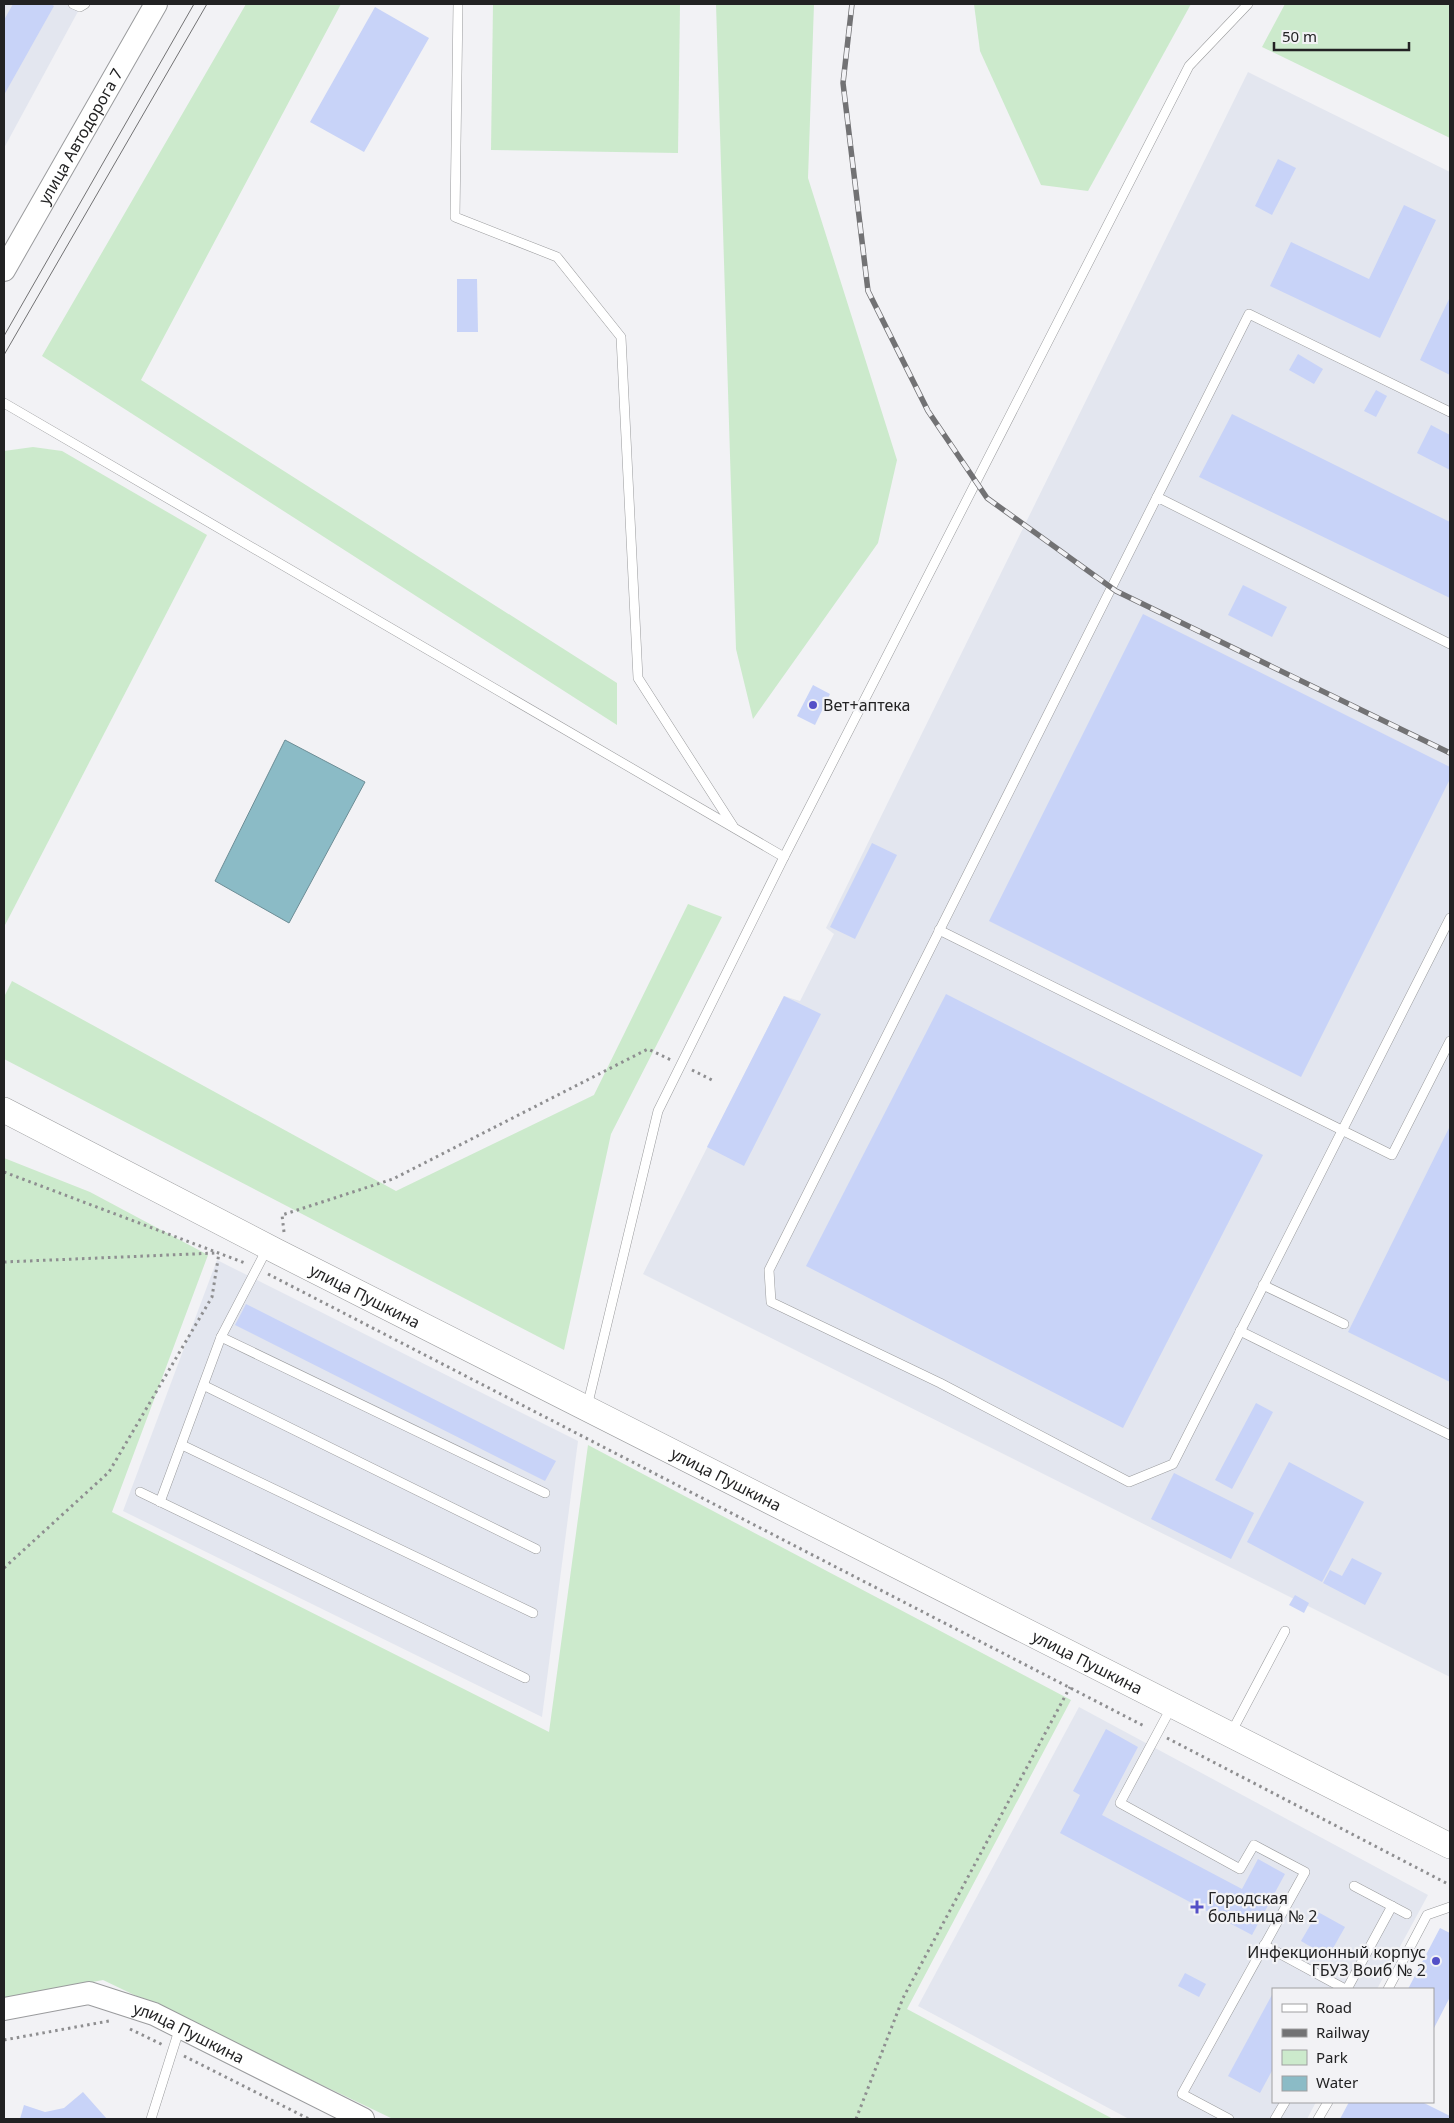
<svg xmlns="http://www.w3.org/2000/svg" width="1454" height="2123" viewBox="0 0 1454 2123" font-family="'Noto Sans',sans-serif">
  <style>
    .built { fill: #e3e6ef }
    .green { fill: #cceacc }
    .water { fill: #8bbbc6; stroke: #6c8d95 }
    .building { fill: #c8d3f8 }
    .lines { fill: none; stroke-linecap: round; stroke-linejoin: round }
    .service-casing { stroke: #9a9b9d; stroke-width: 10 }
    .tertiary-casing { stroke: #9a9b9d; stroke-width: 24 }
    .secondary-casing { stroke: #9a9b9d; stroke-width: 26 }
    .path { stroke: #8e8e90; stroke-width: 3; stroke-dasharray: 2.5 4; stroke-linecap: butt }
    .service { stroke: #fff; stroke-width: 9 }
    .tertiary { stroke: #fff; stroke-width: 22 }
    .secondary { stroke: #fff; stroke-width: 25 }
    .tram { stroke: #727274; stroke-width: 1 }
    .rail-casing { stroke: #727274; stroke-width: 5.5 }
    .rail { stroke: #f2f2f5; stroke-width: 4; stroke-dasharray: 11; stroke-linecap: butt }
    .poi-dot { fill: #5450c7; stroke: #f2f2f5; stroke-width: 2 }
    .labels { text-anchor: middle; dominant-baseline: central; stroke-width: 4.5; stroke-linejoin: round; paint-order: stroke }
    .street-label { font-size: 16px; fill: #222223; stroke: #f2f2f5 }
    .poi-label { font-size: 16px; fill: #222223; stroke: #f2f2f5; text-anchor: start }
  </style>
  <rect width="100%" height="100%" fill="#f2f2f5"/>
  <g class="built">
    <polygon points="4,4 82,4 4,148"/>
    <polygon points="1248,72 1450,172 1450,1677 643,1274 784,996 800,1001 834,934 826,928"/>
    <polygon points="217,1260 578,1441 542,1717 123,1511"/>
    <polygon points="1079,1707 1428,1895 1377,1989 1273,1989 1273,2102 1316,2102 1307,2119 1129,2119 918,2006"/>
  </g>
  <g class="green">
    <polygon points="246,4 341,4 141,380 617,683 617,725 42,356"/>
    <polygon points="493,4 680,4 678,153 491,150"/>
    <polygon points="716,4 814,4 808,178 897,460 878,543 753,719 736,649"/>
    <polygon points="974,4 1191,4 1088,191 1041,185 980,51"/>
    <polygon points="1285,4 1450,4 1450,138 1262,47"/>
    <polygon points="33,447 62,451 207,535 4,927 4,451"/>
    <polygon points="688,904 722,917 611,1134 564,1350 4,1059 4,997 12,981 396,1191 594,1095"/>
    <polygon points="4,1158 90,1192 208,1255 112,1512 549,1732 588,1445 1071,1700 907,2009 1113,2119 393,2119 103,1980 4,1999"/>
  </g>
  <polygon class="water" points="285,740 365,782 289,923 215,881"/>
  <g class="building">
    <polygon points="13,4 51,4 54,6 4,95 4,20"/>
    <polygon points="375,7 429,38 364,152 310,122"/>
    <polygon points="1278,159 1296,168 1272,215 1255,206"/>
    <polygon points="1404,205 1436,220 1380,338 1270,286 1291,242 1369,279"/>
    <polygon points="457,279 477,279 478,332 457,332"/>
    <polygon points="1450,297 1450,375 1420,360"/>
    <polygon points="1298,354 1323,369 1314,384 1289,370"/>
    <polygon points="1376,390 1387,396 1376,417 1364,411"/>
    <polygon points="1232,414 1450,522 1450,598 1199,477"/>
    <polygon points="1431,425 1450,435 1450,470 1417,453"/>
    <polygon points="1243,585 1287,607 1272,637 1228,615"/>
    <polygon points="1143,614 1450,767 1450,779 1301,1077 989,921"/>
    <polygon points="813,685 830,694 815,725 797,716"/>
    <polygon points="872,843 897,855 855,939 830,927"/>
    <polygon points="946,994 1263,1155 1123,1428 806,1266"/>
    <polygon points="784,996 821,1014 744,1166 707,1147"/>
    <polygon points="1450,1126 1450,1382 1348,1332"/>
    <polygon points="246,1304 556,1461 545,1481 235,1325"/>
    <polygon points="1256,1403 1273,1412 1232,1489 1215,1480"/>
    <polygon points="1289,1462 1364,1502 1322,1582 1247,1542"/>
    <polygon points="1174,1473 1254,1513 1231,1559 1151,1519"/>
    <polygon points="1352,1558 1382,1573 1365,1605 1323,1583 1330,1570 1342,1576"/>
    <polygon points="1295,1595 1309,1603 1304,1613 1289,1605"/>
    <polygon points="1106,1729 1138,1747 1102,1815 1242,1889 1258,1859 1285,1874 1252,1935 1060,1833 1080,1795 1073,1791"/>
    <polygon points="1318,1912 1345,1927 1328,1957 1301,1941"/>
    <polygon points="1440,1928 1450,1933 1450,1997 1433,2030 1433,1989 1408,1989"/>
    <polygon points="1185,1973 1206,1984 1199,1997 1178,1986"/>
    <polygon points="1273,1993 1273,2069 1260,2093 1228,2076"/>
    <polygon points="83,2092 107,2119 20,2119 24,2105 45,2112 64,2108"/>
    <polygon points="1349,2102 1422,2102 1450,2116 1450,2119 1340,2119"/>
  </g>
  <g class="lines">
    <defs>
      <g id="service">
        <polyline points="73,4 80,7 85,4"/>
        <polyline points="458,4 455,217 557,257 621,337 638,678 733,826"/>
        <polyline points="4,403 784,857"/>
        <polyline points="1157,497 1249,314 1450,412"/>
        <polyline points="1450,644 1157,497 769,1270 771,1302 940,1383 1129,1482 1173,1464 1450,918"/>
        <polyline points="939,930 1392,1155 1450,1041"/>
        <polyline points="1263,1285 1344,1324"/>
        <polyline points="1240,1331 1450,1435"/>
        <polyline points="221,1337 545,1493"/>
        <polyline points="205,1386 536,1549"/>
        <polyline points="587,1407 658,1111 784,857 1189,66 1248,4"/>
        <polyline points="182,1445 533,1613"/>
        <polyline points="140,1492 525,1678"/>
        <polyline points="160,1502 221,1337 268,1247"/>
        <polyline points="1172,1706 1120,1803 1240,1869 1254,1845 1305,1872 1182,2094 1229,2119"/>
        <polyline points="1231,1733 1285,1631"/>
        <polyline points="1354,1886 1407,1914"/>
        <polyline points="1264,1945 1345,1989"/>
        <polyline points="1347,1989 1392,1906"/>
        <polyline points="1388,1989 1427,1915 1450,1907"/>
        <polyline points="151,2119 180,2027"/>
        <polyline points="1275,2119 1285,2102"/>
        <polyline points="1318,2119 1328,2102"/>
      </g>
      <g id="tertiary">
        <path id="s1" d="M4,270l152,-266"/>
        <path id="s2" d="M4,2009l85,-16 65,21 209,105"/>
      </g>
      <g id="secondary">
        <path id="s3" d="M4,1110l272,141 1174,595"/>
      </g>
    </defs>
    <use href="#service" class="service-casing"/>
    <use href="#tertiary" class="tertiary-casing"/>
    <use href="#secondary" class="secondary-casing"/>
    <g class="path">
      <polyline points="692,1070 714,1081"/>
      <polyline points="4,1172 245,1263"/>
      <polyline points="284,1232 282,1215 393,1179 648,1049 671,1060"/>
      <polyline points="4,1262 216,1253"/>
      <polyline points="268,1274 1146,1727"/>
      <polyline points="4,1568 109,1472 212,1297 219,1253"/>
      <polyline points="1167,1738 1450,1885"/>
      <polyline points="130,2029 163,2045"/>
      <polyline points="4,2040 109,2021"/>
      <polyline points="184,2056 309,2119"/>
      <polyline points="856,2119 903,1998 1070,1687"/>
    </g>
    <use href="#service" class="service"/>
    <use href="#tertiary" class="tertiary"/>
    <use href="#secondary" class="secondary"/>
    <g class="tram">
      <polyline points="4,336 194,4"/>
      <polyline points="4,355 207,4"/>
    </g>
    <defs>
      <polyline id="rail" points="852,4 843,83 868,291 928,411 987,498 1116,591 1450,753"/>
    </defs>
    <use href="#rail" class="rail-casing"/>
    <use href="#rail" class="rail"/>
  </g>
  <g class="poi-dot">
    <circle cx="813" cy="705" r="5"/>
    <path d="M1194.5 1899.5h5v5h5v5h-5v5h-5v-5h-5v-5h5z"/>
    <circle cx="1436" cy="1961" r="5"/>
  </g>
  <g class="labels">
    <g class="street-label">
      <text stroke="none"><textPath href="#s1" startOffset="154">улица Автодорога 7</textPath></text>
      <text stroke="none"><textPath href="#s3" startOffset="406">улица Пушкина</textPath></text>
      <text stroke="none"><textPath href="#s3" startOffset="811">улица Пушкина</textPath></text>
      <text stroke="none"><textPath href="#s3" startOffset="1216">улица Пушкина</textPath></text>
      <text stroke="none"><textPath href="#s2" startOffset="194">улица Пушкина</textPath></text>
    </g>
    <g class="poi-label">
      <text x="823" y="705">Вет+аптека</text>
      <text x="1208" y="1898">Городская<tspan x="1208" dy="18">больница № 2</tspan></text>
      <text x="1426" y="1952" text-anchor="end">Инфекционный корпус<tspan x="1426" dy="18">ГБУЗ Воиб № 2</tspan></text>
    </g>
  </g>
  <rect width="1454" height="2123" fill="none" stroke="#222223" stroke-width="10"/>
  <rect x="1272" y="1988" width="162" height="115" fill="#f2f2f5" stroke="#9f9fa1"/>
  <rect x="1282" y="2004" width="25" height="8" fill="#ffffff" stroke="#9f9fa1"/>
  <text x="1316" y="2013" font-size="15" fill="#222223">Road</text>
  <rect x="1282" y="2029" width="25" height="8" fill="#727274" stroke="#9f9fa1"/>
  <text x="1316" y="2038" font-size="15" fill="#222223">Railway</text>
  <rect x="1282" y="2050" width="25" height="15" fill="#cceacc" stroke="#9f9fa1"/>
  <text x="1316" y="2063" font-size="15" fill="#222223">Park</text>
  <rect x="1282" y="2076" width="25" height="15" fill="#8bbbc6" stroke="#9f9fa1"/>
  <text x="1316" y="2088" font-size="15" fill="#222223">Water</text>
  <path d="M1274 42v8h135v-8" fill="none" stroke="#222223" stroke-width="2.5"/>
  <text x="1282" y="42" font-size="15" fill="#222223" stroke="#f2f2f5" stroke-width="4" paint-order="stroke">50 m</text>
</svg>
